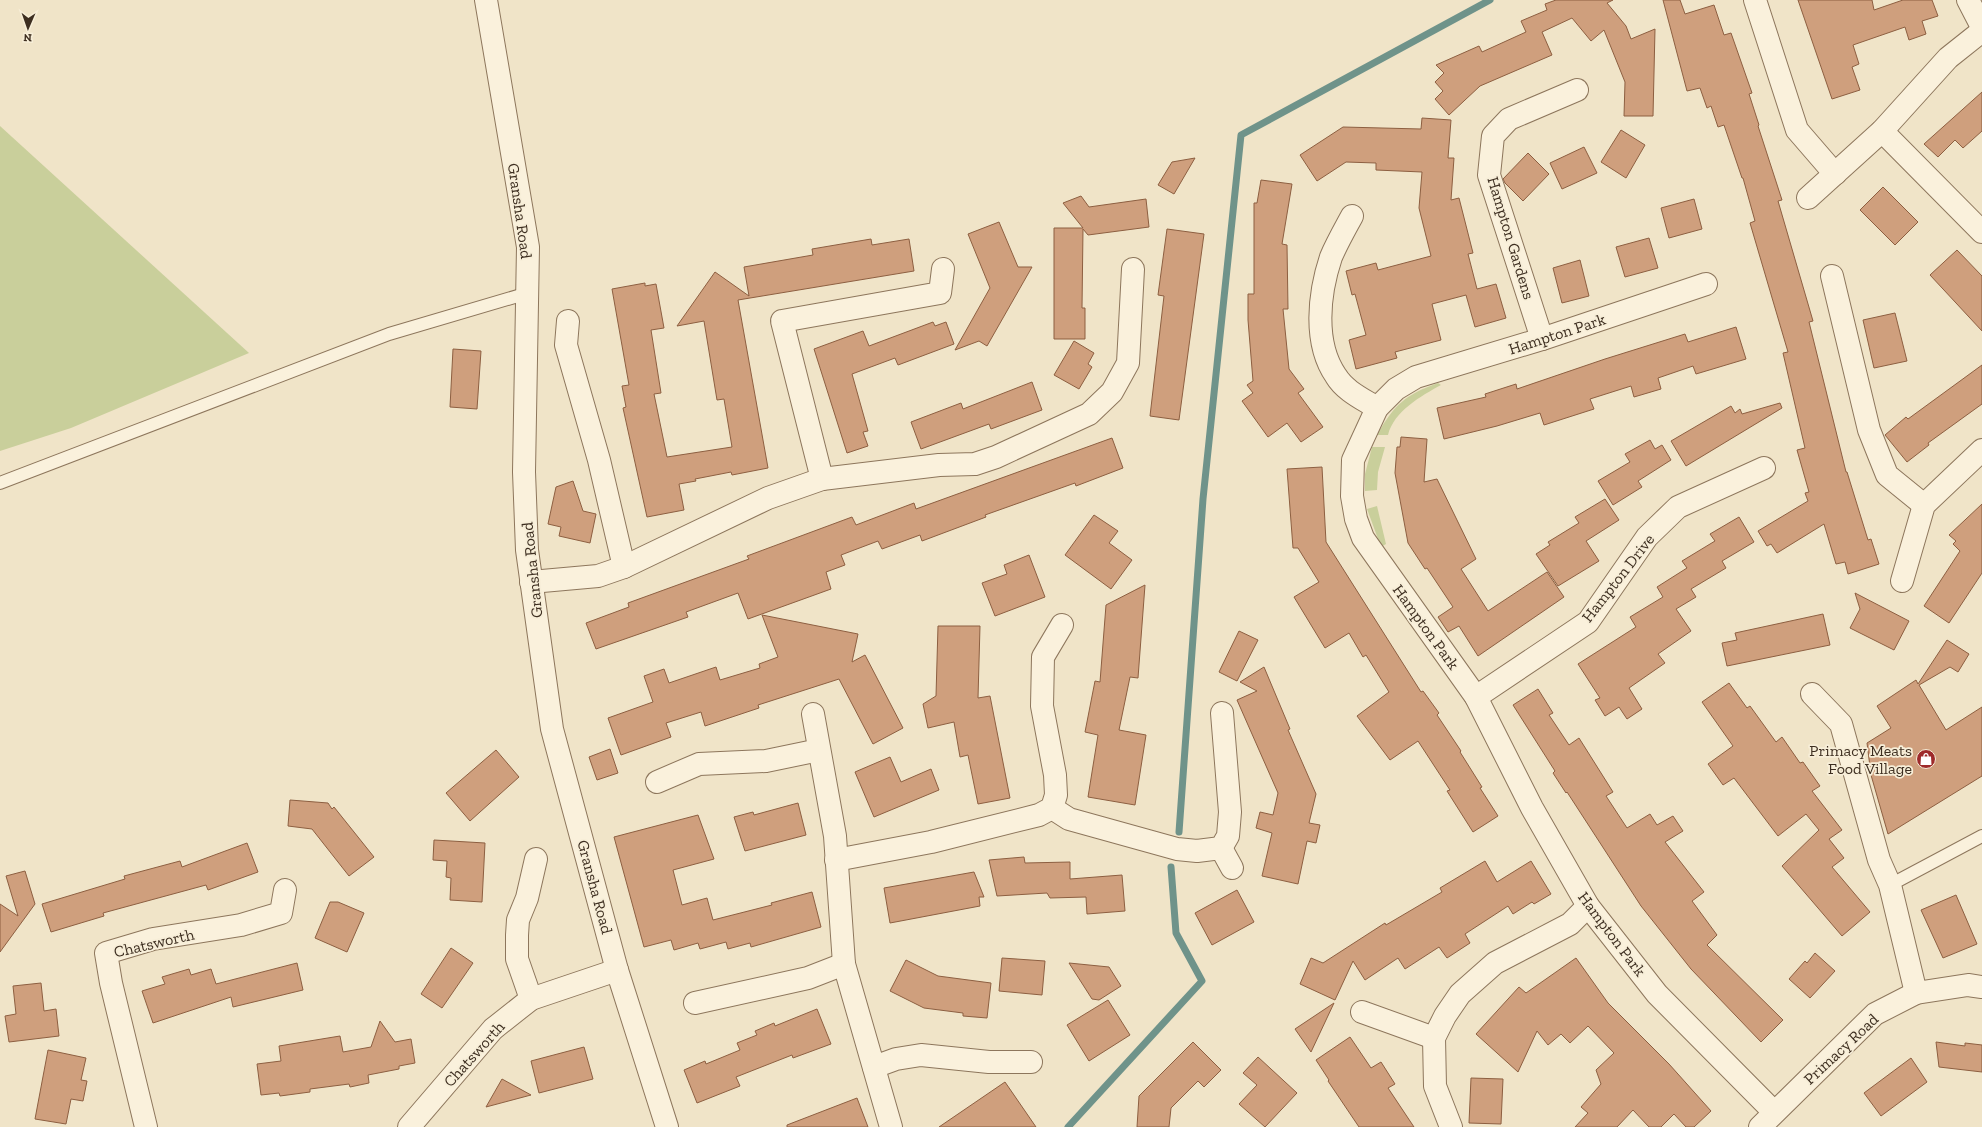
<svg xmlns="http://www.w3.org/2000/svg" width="1982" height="1127" viewBox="0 0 1982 1127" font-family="'Zilla Slab',serif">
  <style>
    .green { fill: #c9cf9b }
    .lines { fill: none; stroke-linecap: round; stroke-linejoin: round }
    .stream { stroke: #6f938a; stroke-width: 7 }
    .building { fill: #cf9f7d; stroke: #8d5f41 }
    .service-casing { stroke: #8d765c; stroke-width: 14 }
    .minor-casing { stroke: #8d765c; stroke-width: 24 }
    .tertiary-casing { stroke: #8d765c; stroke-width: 24 }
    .service { stroke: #faf1dc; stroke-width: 12 }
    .minor { stroke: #faf1dc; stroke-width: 22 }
    .tertiary { stroke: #faf1dc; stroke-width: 22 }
    .labels { text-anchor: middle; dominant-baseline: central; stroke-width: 3.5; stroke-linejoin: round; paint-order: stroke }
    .street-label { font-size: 16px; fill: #3d2e20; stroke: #f7eed8 }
    .poi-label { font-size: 16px; fill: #3d2e20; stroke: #f7eed8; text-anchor: end }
  </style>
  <rect width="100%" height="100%" fill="#f0e4c8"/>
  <g class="green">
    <polygon points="0,126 249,353 71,428 0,451"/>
    <path d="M1438,383l3,2c-20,11 -47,26 -53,50h-11c18,-31 28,-40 61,-52z"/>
    <polygon points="1372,447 1385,447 1378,472 1377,490 1365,491 1365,474"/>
    <polygon points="1377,506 1386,544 1381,547 1367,509"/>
  </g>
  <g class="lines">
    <g class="stream">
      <polyline points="1179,832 1203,499 1241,135 1490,0"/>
      <polyline points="1068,1127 1202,981 1176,933 1171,867"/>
    </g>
  </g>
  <g class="building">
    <polygon points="1556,0 1613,0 1607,3 1626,26 1631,39 1655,29 1653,116 1624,116 1625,82 1604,30 1591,41 1572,18 1542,32 1552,55 1480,86 1449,115 1435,99 1443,91 1435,82 1444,73 1436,65 1479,46 1482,52 1526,32 1521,21 1547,10 1545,4"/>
    <polygon points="1663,0 1680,0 1685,14 1714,5 1724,35 1731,33 1752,93 1749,94 1759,125 1758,126 1782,200 1778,201 1813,321 1809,322 1846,472 1847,472 1868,540 1871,539 1879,564 1848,574 1845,562 1836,564 1824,524 1777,553 1771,544 1767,546 1758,531 1808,501 1805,493 1809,492 1797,450 1805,448 1783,353 1788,352 1750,223 1755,221 1743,178 1742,178 1724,125 1718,127 1711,106 1707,108 1700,88 1687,91"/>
    <polygon points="1798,0 1872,0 1874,10 1903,0 1932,0 1938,16 1922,21 1926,34 1909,40 1905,27 1853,45 1859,64 1852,67 1860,90 1832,99"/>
    <polygon points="1982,92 1982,131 1963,148 1955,140 1938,157 1924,144"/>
    <polygon points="1422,118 1451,120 1448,158 1454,158 1451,200 1459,198 1473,253 1468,254 1477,289 1496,284 1506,318 1475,327 1466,295 1432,304 1441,340 1395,352 1397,358 1356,369 1349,340 1366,335 1355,294 1352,295 1346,271 1376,263 1378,270 1431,256 1419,208 1422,172 1376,170 1376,163 1346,162 1317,181 1300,155 1343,127 1421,129"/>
    <polygon points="1621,130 1645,145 1626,178 1601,162"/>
    <polygon points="1584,147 1597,173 1562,189 1550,163"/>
    <polygon points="1528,153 1549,174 1523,201 1505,183 1503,179"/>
    <polygon points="1195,158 1174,194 1158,185 1172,162"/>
    <polygon points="1261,180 1292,184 1282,244 1287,245 1288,309 1283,309 1289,369 1304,389 1298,393 1323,427 1301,442 1287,423 1268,437 1242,401 1253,393 1247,385 1253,381 1248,320 1248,294 1254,294 1254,203 1257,203"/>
    <polygon points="1883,187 1918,222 1895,245 1860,210"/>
    <polygon points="1081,196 1089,207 1146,199 1149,227 1088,235 1083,229 1082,308 1085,308 1085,339 1054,339 1054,228 1083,228 1063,203"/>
    <polygon points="1694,199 1702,229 1669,238 1661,208"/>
    <polygon points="999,222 1018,267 1032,267 987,346 979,341 955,350 990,288 968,234"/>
    <polygon points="1167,229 1204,234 1179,420 1150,416 1164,296 1158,295"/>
    <polygon points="1649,238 1658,268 1625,277 1616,247"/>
    <polygon points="871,239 872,245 909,239 914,271 738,300 768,468 732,475 731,472 695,479 696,481 679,484 684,510 647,517 623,408 626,407 622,386 629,385 612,289 645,283 645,286 656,284 664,328 651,330 661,393 654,394 667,457 732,447 724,399 717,400 704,321 677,326 715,272 749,296 744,267 813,255 812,249"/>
    <polygon points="1957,250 1982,276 1982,331 1930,275"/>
    <polygon points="1580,260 1589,296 1562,303 1553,268"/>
    <polygon points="1895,313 1907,361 1874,368 1863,320"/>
    <polygon points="933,322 935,326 946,322 954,344 898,365 895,358 852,374 868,431 863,432 868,446 847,453 814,349 863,331 869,346"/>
    <polygon points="1736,327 1746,359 1696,374 1693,366 1658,378 1661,389 1634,397 1631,386 1590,399 1594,409 1544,425 1540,413 1497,426 1444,439 1437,408 1486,397 1485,394 1516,384 1517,389 1605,359 1685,334 1688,342"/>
    <polygon points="1074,341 1094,353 1088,364 1092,367 1079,389 1054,375"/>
    <polygon points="453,349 481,351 477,409 450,407"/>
    <polygon points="1982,365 1982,404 1928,443 1929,445 1907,462 1885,435 1906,417 1908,419"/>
    <polygon points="1032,382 1042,410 991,429 989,424 921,449 911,422 961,403 963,409"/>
    <polygon points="1780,403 1782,408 1686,466 1671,441 1731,406 1735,413 1740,409 1742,414"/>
    <polygon points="1401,437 1427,439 1424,482 1437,479 1476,559 1461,569 1488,611 1547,572 1564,597 1478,656 1459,626 1448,632 1438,617 1453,607 1427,568 1425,569 1408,543 1395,473 1397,447 1400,447"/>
    <polygon points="1112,438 1123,468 1076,486 1075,483 985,515 986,517 922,541 920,535 882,549 878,541 841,555 845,565 826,572 831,589 748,619 738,593 686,612 688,617 596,649 586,623 629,607 628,603 749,559 747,556 852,517 856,525 914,503 916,509"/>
    <polygon points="1650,440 1655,449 1662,445 1671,460 1638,481 1642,487 1613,505 1598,481 1630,462 1625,454"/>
    <polygon points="1322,467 1326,542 1421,692 1423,691 1439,713 1437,715 1461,751 1460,752 1482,787 1480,788 1498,816 1473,832 1447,791 1450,790 1418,741 1390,760 1357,716 1389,692 1366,655 1363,657 1349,633 1325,648 1294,597 1319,582 1298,548 1293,548 1287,469"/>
    <polygon points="573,481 583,511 596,514 590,543 559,536 561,527 548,524 556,487"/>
    <polygon points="1605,499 1619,520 1586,541 1599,561 1558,586 1536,554 1550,545 1548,542 1579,523 1575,517"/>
    <polygon points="1982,504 1982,573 1949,623 1924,606 1960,551 1953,544 1956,541 1949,535"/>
    <polygon points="1094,515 1118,531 1109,543 1132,560 1111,589 1065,555"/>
    <polygon points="1739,517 1754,542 1722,561 1726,568 1691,589 1696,597 1676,609 1691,631 1658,654 1665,663 1629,688 1642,709 1627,719 1619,707 1605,716 1595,700 1600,698 1578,664 1636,627 1630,617 1663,597 1657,587 1687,568 1682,561 1715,541 1710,534"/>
    <polygon points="1029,555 1045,597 995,616 982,583 1007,574 1004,565"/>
    <polygon points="1145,585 1138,678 1130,677 1119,730 1146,735 1135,805 1088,797 1098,735 1085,732 1095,681 1100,682 1106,605"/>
    <polygon points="1855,593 1909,621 1894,650 1850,628 1860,609"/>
    <polygon points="1823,614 1830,645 1727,666 1722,643 1737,640 1735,633"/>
    <polygon points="762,615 858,634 852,662 865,655 903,728 873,744 839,679 758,705 759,708 705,726 701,712 666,723 671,737 621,755 608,718 653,702 644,676 664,669 669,683 716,667 720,680 760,668 759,664 778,657"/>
    <polygon points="938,626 980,626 978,698 990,696 1010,798 978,804 968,755 960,757 954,722 928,728 923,704 936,696"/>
    <polygon points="1239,631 1258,640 1237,681 1219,672"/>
    <polygon points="1947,640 1969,654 1958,672 1950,667 1919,685 1946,730 1982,707 1982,776 1888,834 1871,775 1867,743 1891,728 1877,706 1916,680 1918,684"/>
    <polygon points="1264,667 1290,729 1288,730 1316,794 1309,823 1320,825 1316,843 1307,841 1298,884 1262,876 1272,833 1256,828 1260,812 1273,815 1278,793 1237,700 1257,691 1240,682"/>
    <polygon points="1729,683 1747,708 1750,706 1776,742 1782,737 1800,763 1803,762 1820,786 1812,791 1842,830 1829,839 1844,858 1832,867 1870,912 1842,936 1782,866 1819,830 1806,814 1778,836 1734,778 1723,785 1708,764 1733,746 1702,702"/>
    <polygon points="1538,689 1553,713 1549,715 1569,745 1579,738 1613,792 1606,796 1627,828 1650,814 1657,825 1673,816 1683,831 1665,842 1704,892 1692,901 1717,935 1707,945 1783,1020 1761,1042 1691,969 1641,906 1567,792 1566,793 1553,773 1555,771 1513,705"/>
    <polygon points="610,749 618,773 597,780 589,757"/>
    <polygon points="496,750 519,777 470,821 446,793"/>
    <polygon points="890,757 901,782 931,769 939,790 874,817 855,772"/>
    <polygon points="290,800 328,803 332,809 334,807 374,857 349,876 312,829 288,826"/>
    <polygon points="798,803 806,835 745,851 734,817 753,812 754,815"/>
    <polygon points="698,815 714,859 673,870 682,905 707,898 713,920 772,905 771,903 812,892 821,927 751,947 750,943 728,949 726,942 700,949 698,943 674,950 671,940 644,947 614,837"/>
    <polygon points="434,840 485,843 482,902 450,900 451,878 446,877 447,861 433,860"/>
    <polygon points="247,843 258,872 208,890 206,885 103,913 104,916 51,932 42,904 125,879 124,876 180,861 182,867"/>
    <polygon points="1024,857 1025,863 1070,862 1070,879 1122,875 1125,911 1087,914 1086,897 1050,898 1047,893 997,896 989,860"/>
    <polygon points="1485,861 1497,882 1531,861 1551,894 1534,904 1532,902 1513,914 1508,906 1465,934 1470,943 1447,958 1439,947 1405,969 1398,958 1365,980 1353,961 1335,1000 1300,984 1311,958 1323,963 1385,923 1386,925 1442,892 1440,888"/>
    <polygon points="25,871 35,904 0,952 0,904 18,916 6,876"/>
    <polygon points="974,872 984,897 979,897 980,906 890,923 884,888"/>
    <polygon points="1237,890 1254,922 1212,945 1195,913"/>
    <polygon points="1956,895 1977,944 1943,958 1921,910"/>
    <polygon points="330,902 338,902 364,913 347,952 315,938"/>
    <polygon points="451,948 473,963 442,1008 421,994"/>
    <polygon points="1815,953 1835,971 1810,998 1789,979 1805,961 1807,963"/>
    <polygon points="1002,958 1045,961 1042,995 999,991"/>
    <polygon points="1576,958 1608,1003 1669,1064 1711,1111 1694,1127 1686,1127 1674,1114 1661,1127 1649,1127 1633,1110 1617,1127 1575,1127 1588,1113 1581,1107 1601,1084 1596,1070 1614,1053 1588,1026 1570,1043 1561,1034 1548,1045 1537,1031 1518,1072 1476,1034 1519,987 1526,993"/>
    <polygon points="906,960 938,976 991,983 987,1018 963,1016 963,1013 924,1008 890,991"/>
    <polygon points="297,963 303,990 233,1007 231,997 153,1023 142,991 165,984 162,977 189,969 191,975 211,969 216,984"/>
    <polygon points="1069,963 1109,967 1121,986 1099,1000 1092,999"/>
    <polygon points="41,983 44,1011 56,1009 59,1036 9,1042 5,1016 16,1014 13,986"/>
    <polygon points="1108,1000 1130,1035 1089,1061 1067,1025"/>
    <polygon points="1334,1003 1311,1052 1295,1029"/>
    <polygon points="817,1009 831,1044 793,1058 792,1055 736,1077 740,1086 697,1103 684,1070 705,1061 706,1064 740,1050 737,1043 757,1035 755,1031 774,1023 775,1026"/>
    <polygon points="380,1021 395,1042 411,1039 415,1063 399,1066 399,1069 368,1075 369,1083 350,1087 349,1084 310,1089 310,1092 280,1096 279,1093 261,1095 257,1064 281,1061 279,1046 340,1036 343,1052 371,1047"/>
    <polygon points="1350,1037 1371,1068 1381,1062 1395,1084 1388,1088 1414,1127 1359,1127 1328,1081 1329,1080 1316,1060"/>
    <polygon points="1193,1042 1221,1070 1204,1087 1198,1081 1171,1108 1169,1127 1137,1127 1139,1096"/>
    <polygon points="1936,1042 1965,1046 1965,1043 1982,1045 1982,1072 1939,1067"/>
    <polygon points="584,1047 593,1079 539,1093 531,1061"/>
    <polygon points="48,1050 86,1058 81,1080 87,1081 83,1101 71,1099 66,1124 35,1119"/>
    <polygon points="1258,1057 1297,1093 1265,1127 1239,1104 1257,1085 1243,1073"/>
    <polygon points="1911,1058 1927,1082 1881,1116 1864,1093"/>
    <polygon points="1471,1078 1503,1079 1501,1124 1469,1123"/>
    <polygon points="502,1079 531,1095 486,1107"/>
    <polygon points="1005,1082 1036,1127 939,1127"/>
    <polygon points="857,1098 868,1127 787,1127 787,1125"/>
  </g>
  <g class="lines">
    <defs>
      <g id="service">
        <polyline points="0,483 389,334 528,293"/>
        <polyline points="1890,885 1982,836"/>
      </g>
      <g id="minor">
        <polyline points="1755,0 1797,130 1835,174"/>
        <polyline points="1968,0 1982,27"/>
        <polyline points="1882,131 1982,232"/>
        <polyline points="1808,198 1882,131 1948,58 1982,31"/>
        <path d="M1352,216c-7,13 -15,27 -21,41 -12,36 -18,86 5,119 9,15 27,23 41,32"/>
        <polyline points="1832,276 1869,430 1887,475 1924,505"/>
        <polyline points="1706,284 1542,339 1416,377 1396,389 1377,408 1353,460 1352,496 1356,519 1363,538 1476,697 1532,808 1588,906 1657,994 1774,1112"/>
        <polyline points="568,321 566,345 599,460 624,567"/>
        <polyline points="1542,339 1489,175 1493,136 1509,119 1577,90"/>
        <polyline points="822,479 782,321 940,293 943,269"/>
        <polyline points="1902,581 1924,505 1982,450"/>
        <polyline points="531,582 598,576 624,567 768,498 822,479 939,465 975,464 996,457 1089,414 1112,392 1128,363 1133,269"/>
        <polyline points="1812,694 1841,724 1879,860 1890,885 1916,993"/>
        <polyline points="1476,697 1588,622 1647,537 1678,507 1764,468"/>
        <polyline points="813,714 835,836 844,964 891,1127"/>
        <polyline points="657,782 699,764 766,761 819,750"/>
        <polyline points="1052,808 1069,819 1177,849 1197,851 1221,848 1228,836 1230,812 1222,713"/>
        <polyline points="1221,848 1232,868"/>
        <polyline points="836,860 931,842 1039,815 1052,808 1056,795 1055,775 1042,706 1043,657 1062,625"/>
        <polyline points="531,999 517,959 517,935 518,920 527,898 536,859"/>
        <polyline points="695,1003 808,978 844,964"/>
        <polyline points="1362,1012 1434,1038"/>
        <polyline points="874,1067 896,1059 921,1055 989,1062 1031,1062"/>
        <polyline points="146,1127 111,983 106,953 153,939 241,925 281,913 285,890"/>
        <polyline points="409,1127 493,1029 531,999 617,970"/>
        <polyline points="1451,1127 1435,1086 1434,1038 1445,1016 1460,994 1495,963 1570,924 1588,906"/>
        <polyline points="1760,1127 1875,1014 1916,993 1968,985 1982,987"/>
      </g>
      <polyline id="tertiary" points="486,0 528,247 524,472 527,550 552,729 617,970 667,1127"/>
    </defs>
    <use href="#service" class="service-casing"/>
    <use href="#minor" class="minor-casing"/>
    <use href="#tertiary" class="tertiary-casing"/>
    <use href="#service" class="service"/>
    <use href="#minor" class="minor"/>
    <use href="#tertiary" class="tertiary"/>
  </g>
  <defs>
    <symbol id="shop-disc" viewBox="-11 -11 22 22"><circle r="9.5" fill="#9e2a2b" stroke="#f7eed8"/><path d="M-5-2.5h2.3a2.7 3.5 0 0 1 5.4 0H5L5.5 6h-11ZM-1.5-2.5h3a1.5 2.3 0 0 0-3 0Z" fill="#fff"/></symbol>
  </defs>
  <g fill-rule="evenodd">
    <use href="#shop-disc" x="1915" y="748" width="22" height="22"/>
  </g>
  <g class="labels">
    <g class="street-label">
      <text transform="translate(520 211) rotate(82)">Gransha Road</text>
      <text transform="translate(1511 238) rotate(73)">Hampton Gardens</text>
      <text transform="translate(1557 334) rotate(-18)">Hampton Park</text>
      <text transform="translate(532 570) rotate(-96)">Gransha Road</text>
      <text transform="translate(1618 578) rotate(-52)">Hampton Drive</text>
      <text transform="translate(1426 627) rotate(54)">Hampton Park</text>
      <text transform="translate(595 887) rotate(75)">Gransha Road</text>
      <text transform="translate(1612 934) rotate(53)">Hampton Park</text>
      <text transform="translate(154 943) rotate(-13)">Chatsworth</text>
      <text transform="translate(1841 1049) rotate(-43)">Primacy Road</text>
      <text transform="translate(474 1054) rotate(-48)">Chatsworth</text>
    </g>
    <g class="poi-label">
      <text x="1912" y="750">Primacy Meats<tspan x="1912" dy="18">Food Village</tspan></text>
    </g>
  </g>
  <g transform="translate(28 28) rotate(182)" stroke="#f7eed8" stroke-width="3" paint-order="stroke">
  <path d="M0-3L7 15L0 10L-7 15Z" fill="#3d2e20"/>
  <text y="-6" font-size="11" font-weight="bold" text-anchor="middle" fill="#3d2e20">N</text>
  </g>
</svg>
